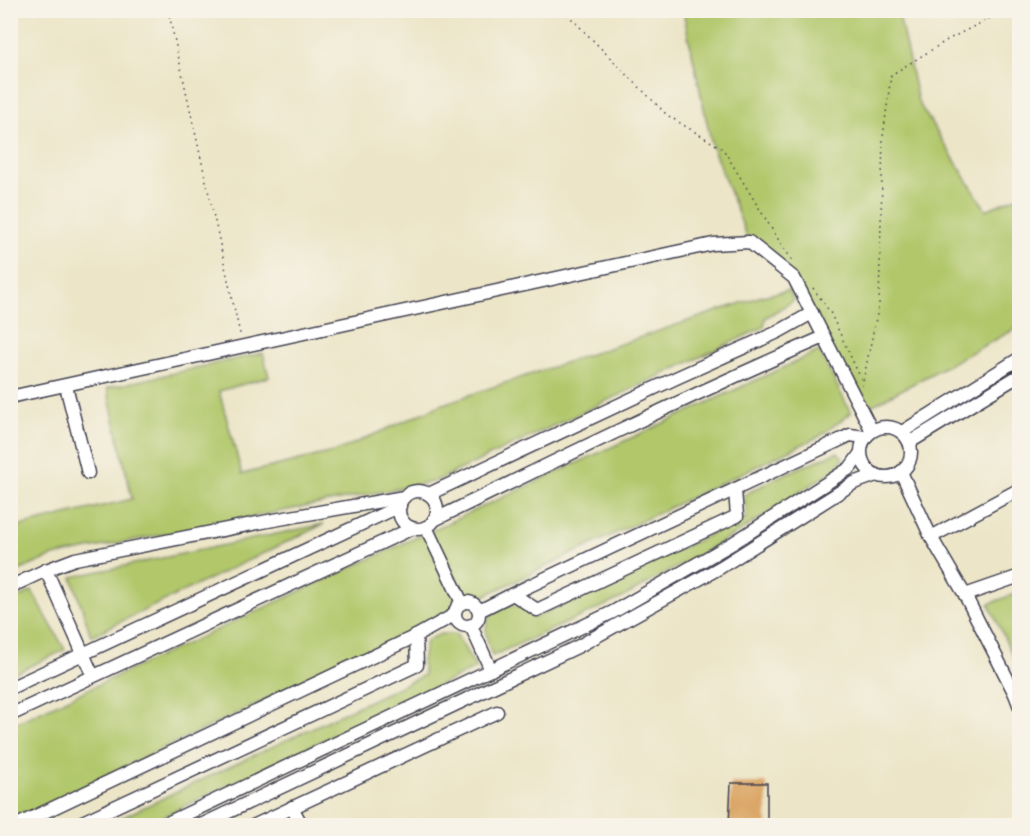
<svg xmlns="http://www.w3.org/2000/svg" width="1030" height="836" viewBox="0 0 1030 836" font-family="'Gentium Book Plus',serif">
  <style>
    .green { fill: #b1c76b; stroke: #6a7453; stroke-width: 1.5 }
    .building { fill: #dba767 }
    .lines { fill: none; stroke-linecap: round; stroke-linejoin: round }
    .minor-casing { stroke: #403f50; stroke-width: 15 }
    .path { stroke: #403f50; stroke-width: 1.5; stroke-dasharray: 1.5 4.5; stroke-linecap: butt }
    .minor { stroke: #fff; stroke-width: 12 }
  </style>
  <rect width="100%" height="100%" fill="#f7f3e8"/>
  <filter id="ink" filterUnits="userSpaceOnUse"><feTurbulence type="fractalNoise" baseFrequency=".0167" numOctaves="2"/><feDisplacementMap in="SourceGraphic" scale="12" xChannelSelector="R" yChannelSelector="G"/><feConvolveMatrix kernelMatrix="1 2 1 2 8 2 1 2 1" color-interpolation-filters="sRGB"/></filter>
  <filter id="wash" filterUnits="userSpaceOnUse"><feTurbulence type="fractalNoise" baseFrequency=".008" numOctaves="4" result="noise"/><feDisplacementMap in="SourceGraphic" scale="24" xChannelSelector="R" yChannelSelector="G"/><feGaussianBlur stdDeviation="1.35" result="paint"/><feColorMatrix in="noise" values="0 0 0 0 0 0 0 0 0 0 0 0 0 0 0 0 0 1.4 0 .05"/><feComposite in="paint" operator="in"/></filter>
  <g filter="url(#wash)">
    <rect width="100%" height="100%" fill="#ece5c7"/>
    <g class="green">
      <polygon points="683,11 898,11 918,102 986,210 1019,196 1019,327 862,411 794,279 749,242 712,146"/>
      <polygon points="790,290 793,301 765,318 764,327 436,481 53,556 11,574 11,528 132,499 107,388 263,353 269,377 219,391 242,474 337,451 443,404 762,296"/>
      <polygon points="819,351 851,413 820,436 11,821 11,725"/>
      <path d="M838,452l5,6 -6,10 -98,64 -117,66 -130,58c-3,-10 -8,-23 -5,-33 4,-13 19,-21 31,-17 6,2 11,8 16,12l213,-101 -3,-22 36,-19z"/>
      <polygon points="324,524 91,636 72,577"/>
      <polygon points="32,591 65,650 11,675 11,601"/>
      <polygon points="1019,592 1019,670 989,604"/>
      <polygon points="440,634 456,634 476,668 145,825 104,826 424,675 422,661 426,641"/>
    </g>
    <g id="blocks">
      <polygon class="building" points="731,783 767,783 767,825 729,825"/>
    </g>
  </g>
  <g filter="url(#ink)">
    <use href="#blocks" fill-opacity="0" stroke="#403f50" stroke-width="1.5"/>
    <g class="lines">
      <defs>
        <g id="minor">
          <polyline points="66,386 88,473"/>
          <polyline points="10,397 713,244 749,242 794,278 872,431"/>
          <circle cx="886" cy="452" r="25"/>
          <polyline points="902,432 1020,358"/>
          <polyline points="910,442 1020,375"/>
          <polyline points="901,472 931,537 965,595 1015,694 1020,707"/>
          <circle cx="418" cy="510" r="19"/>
          <polyline points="429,494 676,378 778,332 812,313"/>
          <path d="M434,520c129,-63 258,-126 390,-183"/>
          <polyline points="426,527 462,603"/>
          <polyline points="931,537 1020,489"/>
          <polyline points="46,570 93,676"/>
          <polyline points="10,587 46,570 75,559 268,521 404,497"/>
          <polyline points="513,594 537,610 737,516 735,490"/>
          <polyline points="965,595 1020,576"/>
          <circle cx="467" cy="614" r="12"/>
          <polyline points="479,611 527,587 844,438 850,435 865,437"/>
          <polyline points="471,626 491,670"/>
          <polyline points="10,688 400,506"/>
          <polyline points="10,715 413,528"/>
          <polyline points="292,807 302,826"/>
          <polyline points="15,826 416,636 454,615"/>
          <polyline points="74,826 417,665 416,636"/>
          <polyline points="161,826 613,612 733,543 850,468 860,454"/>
          <polyline points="199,826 579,646 721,567 854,483 876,475"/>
          <polyline points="253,826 497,712"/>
        </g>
      </defs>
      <use href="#minor" class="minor-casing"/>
      <g class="path">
        <polyline points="168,10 240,334"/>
        <polyline points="563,10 667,115 723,149 776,236 794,263"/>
        <polyline points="813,288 830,312 862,381"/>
        <polyline points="862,386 879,304 883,137 891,75 949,39 1006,10"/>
      </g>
      <use href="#minor" class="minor"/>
    </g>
  </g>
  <rect width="1030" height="836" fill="none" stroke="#f7f3e8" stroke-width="36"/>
</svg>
